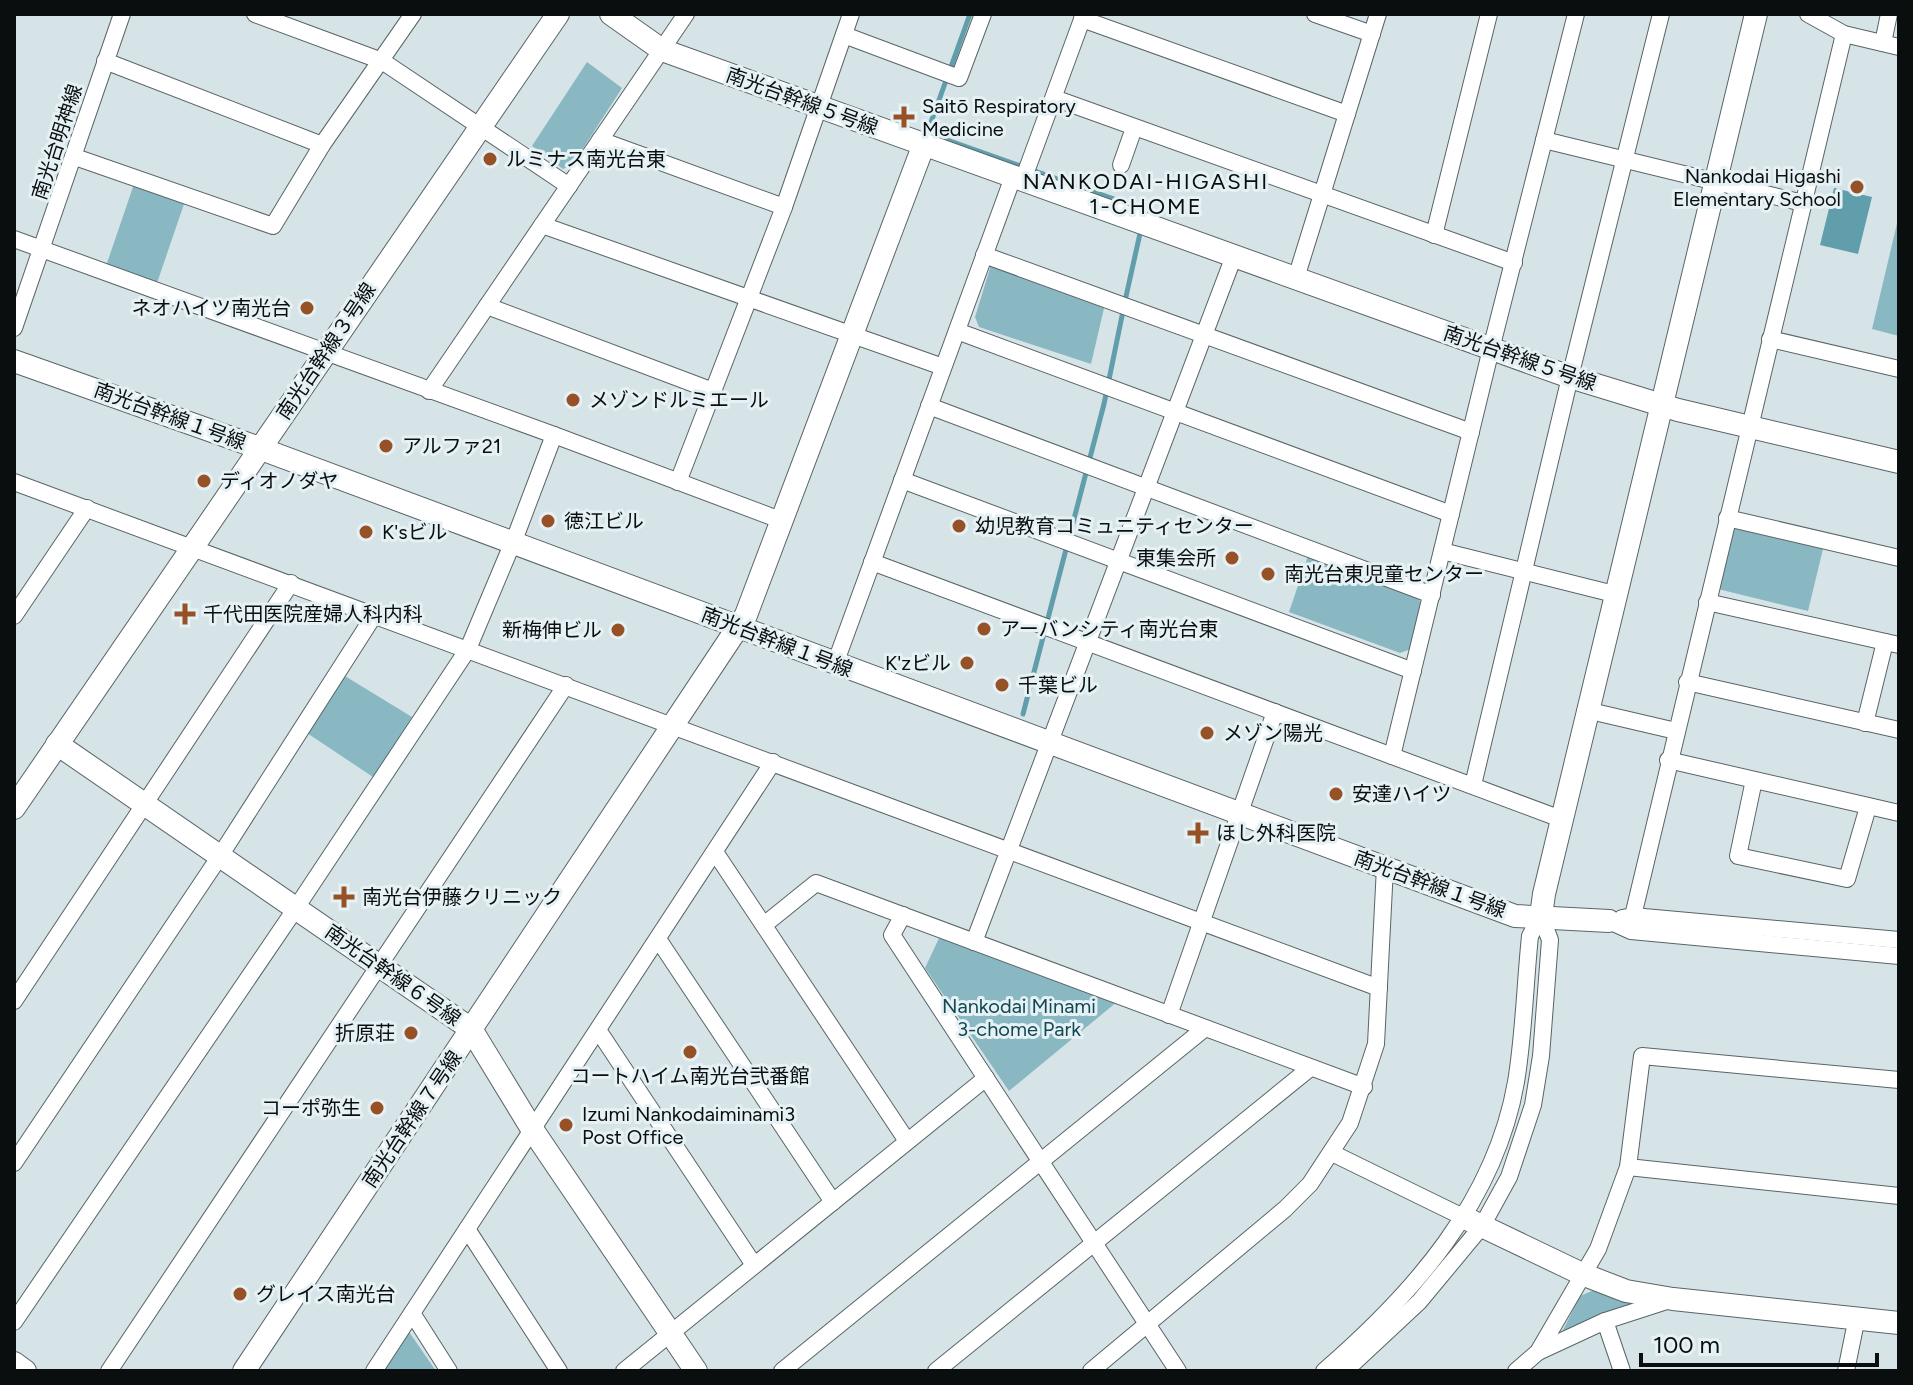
<svg xmlns="http://www.w3.org/2000/svg" width="1913" height="1385" viewBox="0 0 1913 1385" font-family="Figtree,'Noto Sans JP',sans-serif">
  <style>
    .green { fill: #89b8c3 }
    .water { fill: #619eab }
    .lines { fill: none; stroke-linecap: round; stroke-linejoin: round }
    .stream { stroke: #619eab; stroke-width: 5 }
    .street-casing { stroke: #596467; stroke-width: 18 }
    .secondary-casing { stroke: #596467; stroke-width: 24 }
    .street { stroke: #fff; stroke-width: 16 }
    .secondary { stroke: #fff; stroke-width: 22 }
    .poi-dot { fill: #975127; stroke: #e5f1f4; stroke-width: 3 }
    .labels { text-anchor: middle; dominant-baseline: central; stroke-width: 6; stroke-linejoin: round; paint-order: stroke }
    .street-label { font-size: 20px; fill: #0a0e0f; stroke: #e5f1f4 }
    .poi-label { font-size: 20px; fill: #0a0e0f; stroke: #e5f1f4; text-anchor: start }
    .park-label { font-size: 20px; fill: #114852; stroke: #e5f1f4 }
    .neighbourhood-label { font-size: 22px; letter-spacing: 2px; fill: #0a0e0f; stroke: #e5f1f4 }
  </style>
  <rect width="100%" height="100%" fill="#d7e4e7"/>
  <g class="green">
    <polygon points="587,62 622,88 573,164 563,169 532,146"/>
    <polygon points="134,184 184,204 157,283 106,266"/>
    <polygon points="1899,215 1899,336 1872,329"/>
    <polygon points="991,265 1105,304 1091,364 979,327 975,317"/>
    <polygon points="1733,528 1823,549 1808,611 1718,589"/>
    <polygon points="1309,553 1414,592 1421,603 1411,649 1400,653 1289,612"/>
    <polygon points="340,673 412,717 373,777 304,731"/>
    <polygon points="941,934 1118,1001 1009,1091 925,968"/>
    <polygon points="1594,1290 1626,1299 1640,1306 1558,1340 1580,1296"/>
    <polygon points="407,1329 436,1371 380,1371"/>
  </g>
  <polygon class="water" points="1834,188 1872,197 1858,254 1820,245"/>
  <g class="lines">
    <g class="stream">
      <polyline points="970,14 930,125 933,135 1145,210 1144,215"/>
      <polyline points="1125,301 1141,229"/>
      <polyline points="1023,714 1104,404 1123,311"/>
    </g>
    <defs>
      <g id="street">
        <polyline points="255,14 382,61 569,186"/>
        <polyline points="1315,14 1372,34"/>
        <polyline points="1808,14 1844,34 1899,47"/>
        <polyline points="1082,19 1347,114"/>
        <polyline points="844,35 959,78 983,14"/>
        <polyline points="1883,43 1889,14"/>
        <polyline points="105,61 322,145"/>
        <polyline points="1054,98 1514,263"/>
        <polyline points="600,140 784,207"/>
        <polyline points="1544,140 1803,203"/>
        <polyline points="75,157 273,226 322,145 413,14"/>
        <polyline points="1121,165 1134,128"/>
        <polyline points="1023,180 1084,14"/>
        <polyline points="542,225 943,367"/>
        <polyline points="1434,235 1489,14"/>
        <polyline points="14,239 554,435 783,521"/>
        <polyline points="984,255 1471,432"/>
        <polyline points="1296,278 1378,14"/>
        <polyline points="487,306 713,391"/>
        <polyline points="14,328 122,14"/>
        <polyline points="957,331 1451,514"/>
        <polyline points="1770,339 1899,369"/>
        <polyline points="429,391 686,14"/>
        <polyline points="929,406 1432,595"/>
        <polyline points="902,480 1413,671"/>
        <polyline points="14,482 1379,988"/>
        <polyline points="678,482 784,207 851,14"/>
        <polyline points="1727,518 1899,558"/>
        <polyline points="1442,551 1614,594"/>
        <polyline points="872,562 1561,819"/>
        <polyline points="1707,602 1899,645"/>
        <polyline points="14,616 87,508"/>
        <polyline points="835,664 1013,177"/>
        <polyline points="1687,682 1899,730"/>
        <polyline points="1586,710 1676,731"/>
        <polyline points="1865,723 1885,642"/>
        <polyline points="1392,756 1491,349 1576,14"/>
        <polyline points="1668,760 1899,813"/>
        <polyline points="1754,780 1738,856 1847,879 1868,807"/>
        <polyline points="1473,785 1570,377 1661,14"/>
        <polyline points="715,852 907,1141"/>
        <polyline points="903,915 892,935 1178,1371"/>
        <polyline points="1633,916 1844,34"/>
        <polyline points="1622,918 1633,916 1899,940"/>
        <polyline points="1609,921 1631,931 1899,956"/>
        <polyline points="764,925 816,883 1364,1087"/>
        <polyline points="658,939 833,1202"/>
        <polyline points="974,942 1234,256"/>
        <polyline points="14,1001 291,583"/>
        <polyline points="1169,1015 1275,712"/>
        <polyline points="598,1030 754,1265"/>
        <polyline points="1332,1153 1463,1217"/>
        <polyline points="14,1163 220,856 375,614"/>
        <polyline points="1628,1167 1899,1196"/>
        <polyline points="467,1229 559,1371"/>
        <polyline points="412,1313 449,1371"/>
        <polyline points="1605,1321 1622,1371"/>
        <polyline points="14,1322 296,908 468,649 518,530 554,435"/>
        <polyline points="1538,1352 1605,1321 1670,1300"/>
        <polyline points="109,1371 566,685"/>
        <polyline points="374,1371 773,762"/>
        <polyline points="624,1371 986,1078"/>
        <polyline points="782,1371 1204,1029"/>
        <polyline points="936,1371 1309,1069"/>
        <polyline points="1091,1371 1285,1209 1310,1184 1350,1123 1376,1044 1385,867"/>
        <path d="M1324,1371c89,-77 171,-169 192,-289 8,-48 9,-98 14,-146l11,-20"/>
        <polyline points="1345,1371 1419,1302 1482,1226 1509,1177 1533,1105 1541,1056 1550,940 1541,916"/>
        <polyline points="1516,1371 1538,1352 1598,1249 1628,1167 1642,1056 1899,1080"/>
        <polyline points="1846,1371 1857,1317"/>
      </g>
      <g id="secondary">
        <polyline points="611,14 662,50 1570,377 1678,410 1899,462"/>
        <polyline points="14,361 240,441 1515,916 1609,921"/>
        <polyline points="57,744 471,1029 532,1129 696,1371"/>
        <polyline points="14,808 558,14"/>
        <polyline points="1541,916 1544,894 1756,14"/>
        <polyline points="1463,1217 1582,1274 1626,1291 1673,1299 1899,1323"/>
        <polyline points="14,1363 25,1371"/>
        <polyline points="244,1371 746,615 924,144"/>
      </g>
    </defs>
    <use href="#street" class="street-casing"/>
    <use href="#secondary" class="secondary-casing"/>
    <use href="#street" class="street"/>
    <use href="#secondary" class="secondary"/>
  </g>
  <g class="poi-dot">
    <path d="M900 105h8v8h8v8h-8v8h-8v-8h-8v-8h8z"/>
    <circle cx="490" cy="159" r="8"/>
    <circle cx="1857" cy="187" r="8"/>
    <circle cx="307" cy="308" r="8"/>
    <circle cx="573" cy="400" r="8"/>
    <circle cx="386" cy="446" r="8"/>
    <circle cx="204" cy="481" r="8"/>
    <circle cx="548" cy="521" r="8"/>
    <circle cx="959" cy="526" r="8"/>
    <circle cx="366" cy="532" r="8"/>
    <circle cx="1232" cy="558" r="8"/>
    <circle cx="1268" cy="574" r="8"/>
    <path d="M181 602h8v8h8v8h-8v8h-8v-8h-8v-8h8z"/>
    <circle cx="984" cy="629" r="8"/>
    <circle cx="618" cy="630" r="8"/>
    <circle cx="967" cy="663" r="8"/>
    <circle cx="1002" cy="685" r="8"/>
    <circle cx="1207" cy="733" r="8"/>
    <circle cx="1336" cy="794" r="8"/>
    <path d="M1194 821h8v8h8v8h-8v8h-8v-8h-8v-8h8z"/>
    <path d="M340 885h8v8h8v8h-8v8h-8v-8h-8v-8h8z"/>
    <circle cx="411" cy="1033" r="8"/>
    <circle cx="690" cy="1052" r="8"/>
    <circle cx="377" cy="1108" r="8"/>
    <circle cx="566" cy="1125" r="8"/>
    <circle cx="240" cy="1294" r="8"/>
  </g>
  <g class="labels">
    <g class="street-label">
      <text transform="translate(802 101) rotate(20)">南光台幹線５号線</text>
      <text transform="translate(57 142) rotate(-72)">南光台明神線</text>
      <text transform="translate(326 351) rotate(-56)">南光台幹線３号線</text>
      <text transform="translate(1520 358) rotate(19)">南光台幹線５号線</text>
      <text transform="translate(170 416) rotate(20)">南光台幹線１号線</text>
      <text transform="translate(777 642) rotate(21)">南光台幹線１号線</text>
      <text transform="translate(1430 884) rotate(20)">南光台幹線１号線</text>
      <text transform="translate(393 975) rotate(35)">南光台幹線６号線</text>
      <text transform="translate(412 1119) rotate(-56)">南光台幹線７号線</text>
    </g>
    <g class="poi-label">
      <text x="922" y="106">Saitō Respiratory<tspan x="922" dy="23">Medicine</tspan></text>
      <text x="506" y="159">ルミナス南光台東</text>
      <text x="1841" y="176" text-anchor="end">Nankodai Higashi<tspan x="1841" dy="23">Elementary School</tspan></text>
      <text x="291" y="308" text-anchor="end">ネオハイツ南光台</text>
      <text x="589" y="400">メゾンドルミエール</text>
      <text x="402" y="446">アルファ21</text>
      <text x="220" y="481">ディオノダヤ</text>
      <text x="564" y="521">徳江ビル</text>
      <text x="975" y="526">幼児教育コミュニティセンター</text>
      <text x="382" y="532">K'sビル</text>
      <text x="1216" y="558" text-anchor="end">東集会所</text>
      <text x="1284" y="574">南光台東児童センター</text>
      <text x="203" y="614">千代田医院産婦人科内科</text>
      <text x="1000" y="629">アーバンシティ南光台東</text>
      <text x="602" y="630" text-anchor="end">新梅伸ビル</text>
      <text x="951" y="663" text-anchor="end">K'zビル</text>
      <text x="1018" y="685">千葉ビル</text>
      <text x="1223" y="733">メゾン陽光</text>
      <text x="1352" y="794">安達ハイツ</text>
      <text x="1216" y="833">ほし外科医院</text>
      <text x="362" y="897">南光台伊藤クリニック</text>
      <text x="395" y="1033" text-anchor="end">折原荘</text>
      <text x="690" y="1076" text-anchor="middle">コートハイム南光台弐番館</text>
      <text x="361" y="1108" text-anchor="end">コーポ弥生</text>
      <text x="582" y="1114">Izumi Nankodaiminami3<tspan x="582" dy="23">Post Office</tspan></text>
      <text x="256" y="1294">グレイス南光台</text>
    </g>
    <g class="park-label">
      <text x="1019" y="1006">Nankodai Minami<tspan x="1019" dy="23">3-chome Park</tspan></text>
    </g>
    <g class="neighbourhood-label">
      <text x="1146" y="181">NANKODAI-HIGASHI<tspan x="1146" dy="25">1-CHOME</tspan></text>
    </g>
  </g>
  <rect width="1913" height="1385" fill="none" stroke="#0a0e0f" stroke-width="32"/>
  <path d="M1641 1353v12h236v-12" fill="none" stroke="#0a0e0f" stroke-width="4"/>
  <text x="1653" y="1353" font-size="24" fill="#0a0e0f" stroke="#e5f1f4" stroke-width="6" paint-order="stroke">100 m</text>
</svg>
